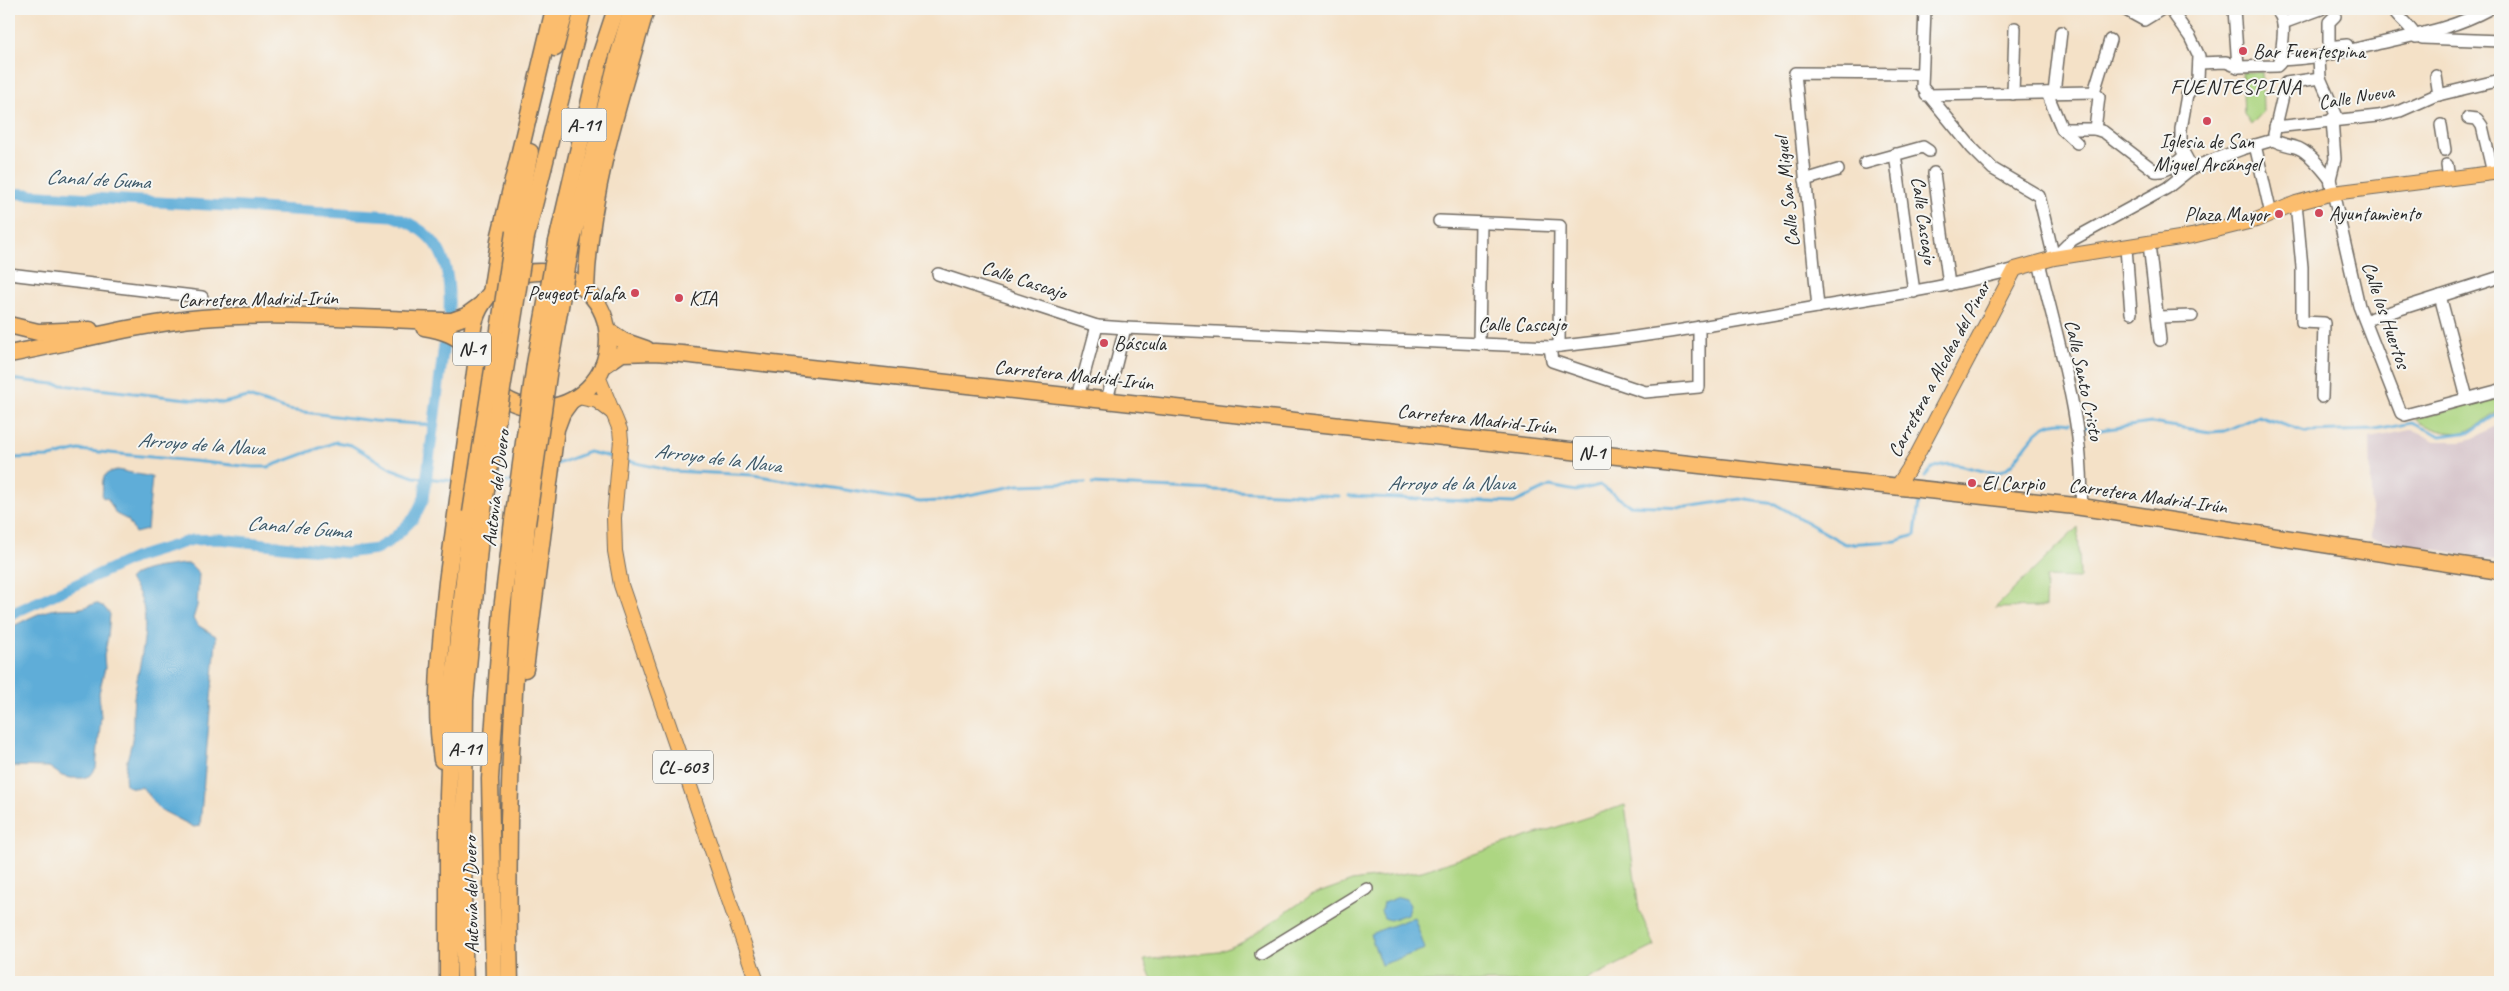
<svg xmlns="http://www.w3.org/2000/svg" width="2509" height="991" viewBox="0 0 2509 991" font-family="Caveat,sans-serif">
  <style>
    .industrial { fill: #d2bec5 }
    .green { fill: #add682; stroke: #6c8056 }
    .water { fill: #5eadd8; stroke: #446c82 }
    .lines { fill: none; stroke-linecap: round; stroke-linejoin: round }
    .stream { stroke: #5eadd8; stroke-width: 3 }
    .canal { stroke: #5eadd8; stroke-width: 11 }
    .minor-casing { stroke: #716b62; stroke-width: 14 }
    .major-casing { stroke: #716b62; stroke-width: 16 }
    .highway-casing { stroke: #716b62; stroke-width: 19 }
    .minor { stroke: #fff; stroke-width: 11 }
    .major { stroke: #fbbd6e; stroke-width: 14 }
    .highway { stroke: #fbbd6e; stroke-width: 16 }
    .highway-bridge-casing { stroke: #716b62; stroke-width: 19; stroke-linecap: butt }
    .highway-bridge { stroke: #fbbd6e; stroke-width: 16 }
    .poi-dot { fill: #d1495b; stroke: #f6f6f2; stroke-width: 2 }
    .labels { text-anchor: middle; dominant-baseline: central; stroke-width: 4; stroke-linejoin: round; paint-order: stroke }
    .shield { fill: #f6f6f2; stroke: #686867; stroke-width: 1 }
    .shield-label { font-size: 19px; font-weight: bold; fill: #2b2b2b }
    .poi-label { font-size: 20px; fill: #2b2b2b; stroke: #f6f6f2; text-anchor: start }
    .street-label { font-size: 20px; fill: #2b2b2b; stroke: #f6f6f2 }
    .water-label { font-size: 21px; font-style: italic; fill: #3d5868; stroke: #f6f6f2 }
    .quarter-label { font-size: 22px; letter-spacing: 1px; fill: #2b2b2b; stroke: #f6f6f2 }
  </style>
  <rect width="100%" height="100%" fill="#f6f6f2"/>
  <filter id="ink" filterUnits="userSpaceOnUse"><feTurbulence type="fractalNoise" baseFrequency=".02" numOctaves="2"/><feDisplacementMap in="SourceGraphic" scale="10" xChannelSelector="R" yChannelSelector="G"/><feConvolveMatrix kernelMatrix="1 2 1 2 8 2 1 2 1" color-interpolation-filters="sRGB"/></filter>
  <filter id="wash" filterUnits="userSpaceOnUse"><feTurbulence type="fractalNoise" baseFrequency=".0096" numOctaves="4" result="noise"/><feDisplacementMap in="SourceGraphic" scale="20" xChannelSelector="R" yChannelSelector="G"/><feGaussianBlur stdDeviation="1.12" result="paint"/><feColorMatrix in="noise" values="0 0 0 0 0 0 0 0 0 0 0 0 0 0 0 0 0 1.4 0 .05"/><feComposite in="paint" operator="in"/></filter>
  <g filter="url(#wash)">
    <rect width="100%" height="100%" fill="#f4e1c7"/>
    <polygon class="industrial" points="2500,424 2500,561 2372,538 2370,438 2411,430 2435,441 2462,441 2474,438"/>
    <g class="green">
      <polygon points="2242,72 2262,72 2263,112 2251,125 2244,114"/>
      <path d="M2500,397v12c-10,6 -19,15 -29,20 -18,9 -41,0 -56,-10z"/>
      <polygon points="2078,527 2080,578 2046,577 2045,607 1995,608"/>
      <polygon points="1625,805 1639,910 1655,946 1582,982 1153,982 1144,960 1219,952 1243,942 1310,896 1352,881 1422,871"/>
    </g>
    <g class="water">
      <path d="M117,470l35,7 -5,53 -12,3 -7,-13 -12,-6 -8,-15 -6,-2c2,-15 -4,-23 15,-27z"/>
      <path d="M182,564h8l9,9 -2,33 -4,13 6,7 17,10v6l-16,184 -6,1 -35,-18 -17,-22 -9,1 -7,-3c-3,-17 3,-29 6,-45 2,-14 0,-28 2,-42 4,-35 25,-90 -5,-118 9,-13 38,-13 53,-16z"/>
      <path d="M96,603l8,4 6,7 -2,23 -4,19 1,12 -6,25 2,24 -5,51 -5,7 -8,3h-12l-9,-2 -13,-9 -40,-1v-138c14,-6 32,-18 48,-19 19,-1 20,2 39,-6z"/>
      <polygon points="1399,897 1406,899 1410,905 1407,914 1390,920 1384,918 1381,911 1383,903"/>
      <polygon points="1414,917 1425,949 1381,965 1370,934"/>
    </g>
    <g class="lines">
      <g class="stream">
        <polyline points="9,379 223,403 248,397 288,410 374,421 433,425"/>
        <polyline points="2084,427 2100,430 2151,423 2210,432 2225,431 2258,416 2305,432 2376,430 2412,423 2441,436 2470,432 2500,412"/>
        <polyline points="9,458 50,457 79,450 253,467 268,467 336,442 351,445 392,469 414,477 456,481"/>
        <polyline points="623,460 672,471 753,475 920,502 939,501 1018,485 1085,483"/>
        <polyline points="557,464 589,452 615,458"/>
        <path d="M1925,476c18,-26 55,0 73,-4 27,-6 30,-58 73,-49"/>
        <polyline points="492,482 513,482"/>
        <polyline points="1092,484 1339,496"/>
        <polyline points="1349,496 1514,503 1550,486 1576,491 1600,485 1629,505 1687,507 1740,499 1775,504 1845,544 1896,541 1915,535 1919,502"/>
      </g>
      <g class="canal">
        <path d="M9,193l383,23c50,17 59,47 57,96"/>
        <polyline points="9,615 134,558 192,540 220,539 345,553 376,549 390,541 401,531 414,518 424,498 444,345"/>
      </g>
    </g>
  </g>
  <g filter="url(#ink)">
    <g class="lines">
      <defs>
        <g id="minor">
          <polyline points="1925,9 1922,87 1972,148 1993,169 2039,196 2054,258"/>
          <polyline points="2124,9 2144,20 2162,9"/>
          <polyline points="2170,9 2190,37 2199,56 2198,79 2187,95 2181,129 2181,148 2192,168"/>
          <polyline points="2234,9 2238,67"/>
          <path d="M2393,9c7,11 17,16 23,28"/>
          <polyline points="2335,16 2329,22 2329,47 2347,45"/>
          <polyline points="2283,23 2321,9"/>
          <polyline points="2422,38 2500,41"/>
          <polyline points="2319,58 2320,78 2338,119"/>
          <path d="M2280,60c35,-1 67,-9 101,-17 39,-9 73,-15 108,-34"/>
          <path d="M2199,63l27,-1 12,5 39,-1 3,-3c1,-15 10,-46 -6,-54"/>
          <polyline points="2436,76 2439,95"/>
          <polyline points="2094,92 2099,97 2095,129"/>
          <polyline points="2047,93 2062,129 2077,143"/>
          <polyline points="2054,93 2061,32"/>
          <polyline points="2013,94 2015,28"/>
          <polyline points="1926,95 2094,92 2110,40"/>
          <polyline points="2468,118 2477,119 2482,126 2493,173"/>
          <polyline points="2441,125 2445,150"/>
          <polyline points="2275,127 2378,116 2400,111 2434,96 2500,80"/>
          <path d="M2062,129h33l9,3 51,39c12,2 21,-8 29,-15"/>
          <polyline points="2274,134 2286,83 2320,78"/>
          <polyline points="2255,145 2271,214"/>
          <polyline points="1895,154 1914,292"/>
          <polyline points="1865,163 1923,147 1929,151"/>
          <polyline points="2447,165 2449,179"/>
          <polyline points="1934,173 1949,285"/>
          <polyline points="2330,179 2335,159 2332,119"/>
          <polyline points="1805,180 1838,170"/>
          <polyline points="2296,203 2302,267 2302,322 2324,323 2322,397"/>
          <polyline points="1439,221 1560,226 1559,346"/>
          <polyline points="2149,244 2160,340"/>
          <polyline points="2126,248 2131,313"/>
          <path d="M2054,258l18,-18 95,-52 25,-20 50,-19 31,-9c8,4 14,5 22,7 13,3 27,22 35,32l29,127 42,107 4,2 95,-25"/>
          <path d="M2039,262c18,77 47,167 42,245"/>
          <polyline points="9,274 202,297"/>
          <polyline points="938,274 1097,326"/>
          <polyline points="2440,296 2467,398"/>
          <polyline points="1818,307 1795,73 1922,74"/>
          <polyline points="2159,317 2192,316"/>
          <polyline points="2372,318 2500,277"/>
          <polyline points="1479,344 1481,223"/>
          <polyline points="1550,347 1552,361 1645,392 1699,387 1699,327"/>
          <polyline points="1078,397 1097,326 1125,328"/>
          <path d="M1107,400l18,-72 425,19c89,-8 178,-25 267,-40 67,-11 133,-20 198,-38"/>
          <polyline points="1261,954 1367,889"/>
        </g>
        <g id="major">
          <polyline points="598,376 620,430 621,440 614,518 615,551 621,585 757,982"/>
          <polyline points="578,397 597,401 613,413"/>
          <polyline points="1897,487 1915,459 2015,269 2054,258 2192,236 2256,220 2296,203 2333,193 2500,172"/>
        </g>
        <g id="highway">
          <polyline points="555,48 566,9"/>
          <polyline points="514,232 530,152"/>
          <polyline points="526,237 583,9"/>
          <polyline points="557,242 600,57 616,9"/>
          <polyline points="571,245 618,57 632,9"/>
          <circle cx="540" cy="340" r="68"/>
          <path d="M586,289c3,-95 33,-189 60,-280"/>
          <polyline points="491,293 500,235 554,9"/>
          <polyline points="9,325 38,332 90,330"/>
          <path d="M424,327c20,3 34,9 48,23"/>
          <polyline points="608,331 623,341 646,349"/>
          <path d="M9,354c64,-12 128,-30 193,-36 83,-7 167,2 250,3l14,-5 15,-11"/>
          <polyline points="603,366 622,353 655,352 682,354 2075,506 2500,571"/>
          <polyline points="525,669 556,429 562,413 570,402"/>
          <path d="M442,760c-9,-59 -1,-119 5,-178 9,-72 20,-145 29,-217"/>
          <polyline points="448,982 448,796 451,706 471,513"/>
          <polyline points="465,982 463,919 465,700 482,516"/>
          <polyline points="494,982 490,779 502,610 513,521"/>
          <path d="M510,982c-5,-153 2,-306 17,-458"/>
        </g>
      </defs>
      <use href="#minor" class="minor-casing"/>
      <use href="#major" class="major-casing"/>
      <use href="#highway" class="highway-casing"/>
      <use href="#minor" class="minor"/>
      <use href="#major" class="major"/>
      <use href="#highway" class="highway"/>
      <defs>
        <g id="highway-bridge">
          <polyline points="471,513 514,232"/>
          <polyline points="482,516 526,237"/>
          <polyline points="513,521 535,364 557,242"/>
          <polyline points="527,524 549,368 571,245"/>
        </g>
      </defs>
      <use href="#highway-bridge" class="highway-bridge-casing"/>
      <use href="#highway-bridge" class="highway-bridge"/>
    </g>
  </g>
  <g class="poi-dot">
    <circle cx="2243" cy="51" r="5"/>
    <circle cx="2207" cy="121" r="5"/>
    <circle cx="2319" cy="213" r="5"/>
    <circle cx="2279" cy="214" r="5"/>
    <circle cx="635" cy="293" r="5"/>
    <circle cx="679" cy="298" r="5"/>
    <circle cx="1104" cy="343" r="5"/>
    <circle cx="1972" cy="483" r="5"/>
  </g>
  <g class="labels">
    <g class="shield">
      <rect x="561.5" y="108.5" width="45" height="33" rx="4"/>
      <rect x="453" y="332.5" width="38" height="33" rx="4"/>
      <rect x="1573" y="436.5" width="38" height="33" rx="4"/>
      <rect x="442.5" y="732.5" width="45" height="33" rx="4"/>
      <rect x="653" y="750.5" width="60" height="33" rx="4"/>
    </g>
    <g class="shield-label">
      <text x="584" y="125">A-11</text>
      <text x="472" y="349">N-1</text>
      <text x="1592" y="453">N-1</text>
      <text x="465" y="749">A-11</text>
      <text x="683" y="767">CL-603</text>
    </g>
    <g class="poi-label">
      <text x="2253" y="51">Bar Fuentespina</text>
      <text x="2207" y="141" text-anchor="middle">Iglesia de San<tspan x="2207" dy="23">Miguel Arcángel</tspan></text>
      <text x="2329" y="213">Ayuntamiento</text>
      <text x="2269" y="214" text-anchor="end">Plaza Mayor</text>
      <text x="625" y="293" text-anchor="end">Peugeot Falafa</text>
      <text x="689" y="298">KIA</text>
      <text x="1114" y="343">Báscula</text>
      <text x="1982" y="483">El Carpio</text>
    </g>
    <g class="street-label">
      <text transform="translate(2356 97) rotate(-9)">Calle Nueva</text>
      <text transform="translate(1787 192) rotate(-96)">Calle San Miguel</text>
      <text transform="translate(1924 220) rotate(82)">Calle Cascajo</text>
      <text transform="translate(1024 280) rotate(18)">Calle Cascajo</text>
      <text transform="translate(258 299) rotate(-1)">Carretera Madrid-Irún</text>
      <text transform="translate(2386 315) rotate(71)">Calle los Huertos</text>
      <text x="1522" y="324">Calle Cascajo</text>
      <text transform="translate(1939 369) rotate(-62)">Carretera a Alcolea del Pinar</text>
      <text transform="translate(1074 375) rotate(6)">Carretera Madrid-Irún</text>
      <text transform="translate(2084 380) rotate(78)">Calle Santo Cristo</text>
      <text transform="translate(1477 419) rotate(6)">Carretera Madrid-Irún</text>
      <text transform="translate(496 488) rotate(-83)">Autovía del Duero</text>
      <text transform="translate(2148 496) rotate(8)">Carretera Madrid-Irún</text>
      <text transform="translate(471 895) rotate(-91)">Autovía del Duero</text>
    </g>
    <g class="water-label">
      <text transform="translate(98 179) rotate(3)">Canal de Guma</text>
      <text transform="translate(201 444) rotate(4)">Arroyo de la Nava</text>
      <text transform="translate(718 458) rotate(7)">Arroyo de la Nava</text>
      <text x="1451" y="483">Arroyo de la Nava</text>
      <text transform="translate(299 527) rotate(5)">Canal de Guma</text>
    </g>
    <g class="quarter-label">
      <text x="2236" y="87">FUENTESPINA</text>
    </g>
  </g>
  <rect width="2509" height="991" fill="none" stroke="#f6f6f2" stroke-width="30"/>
</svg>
